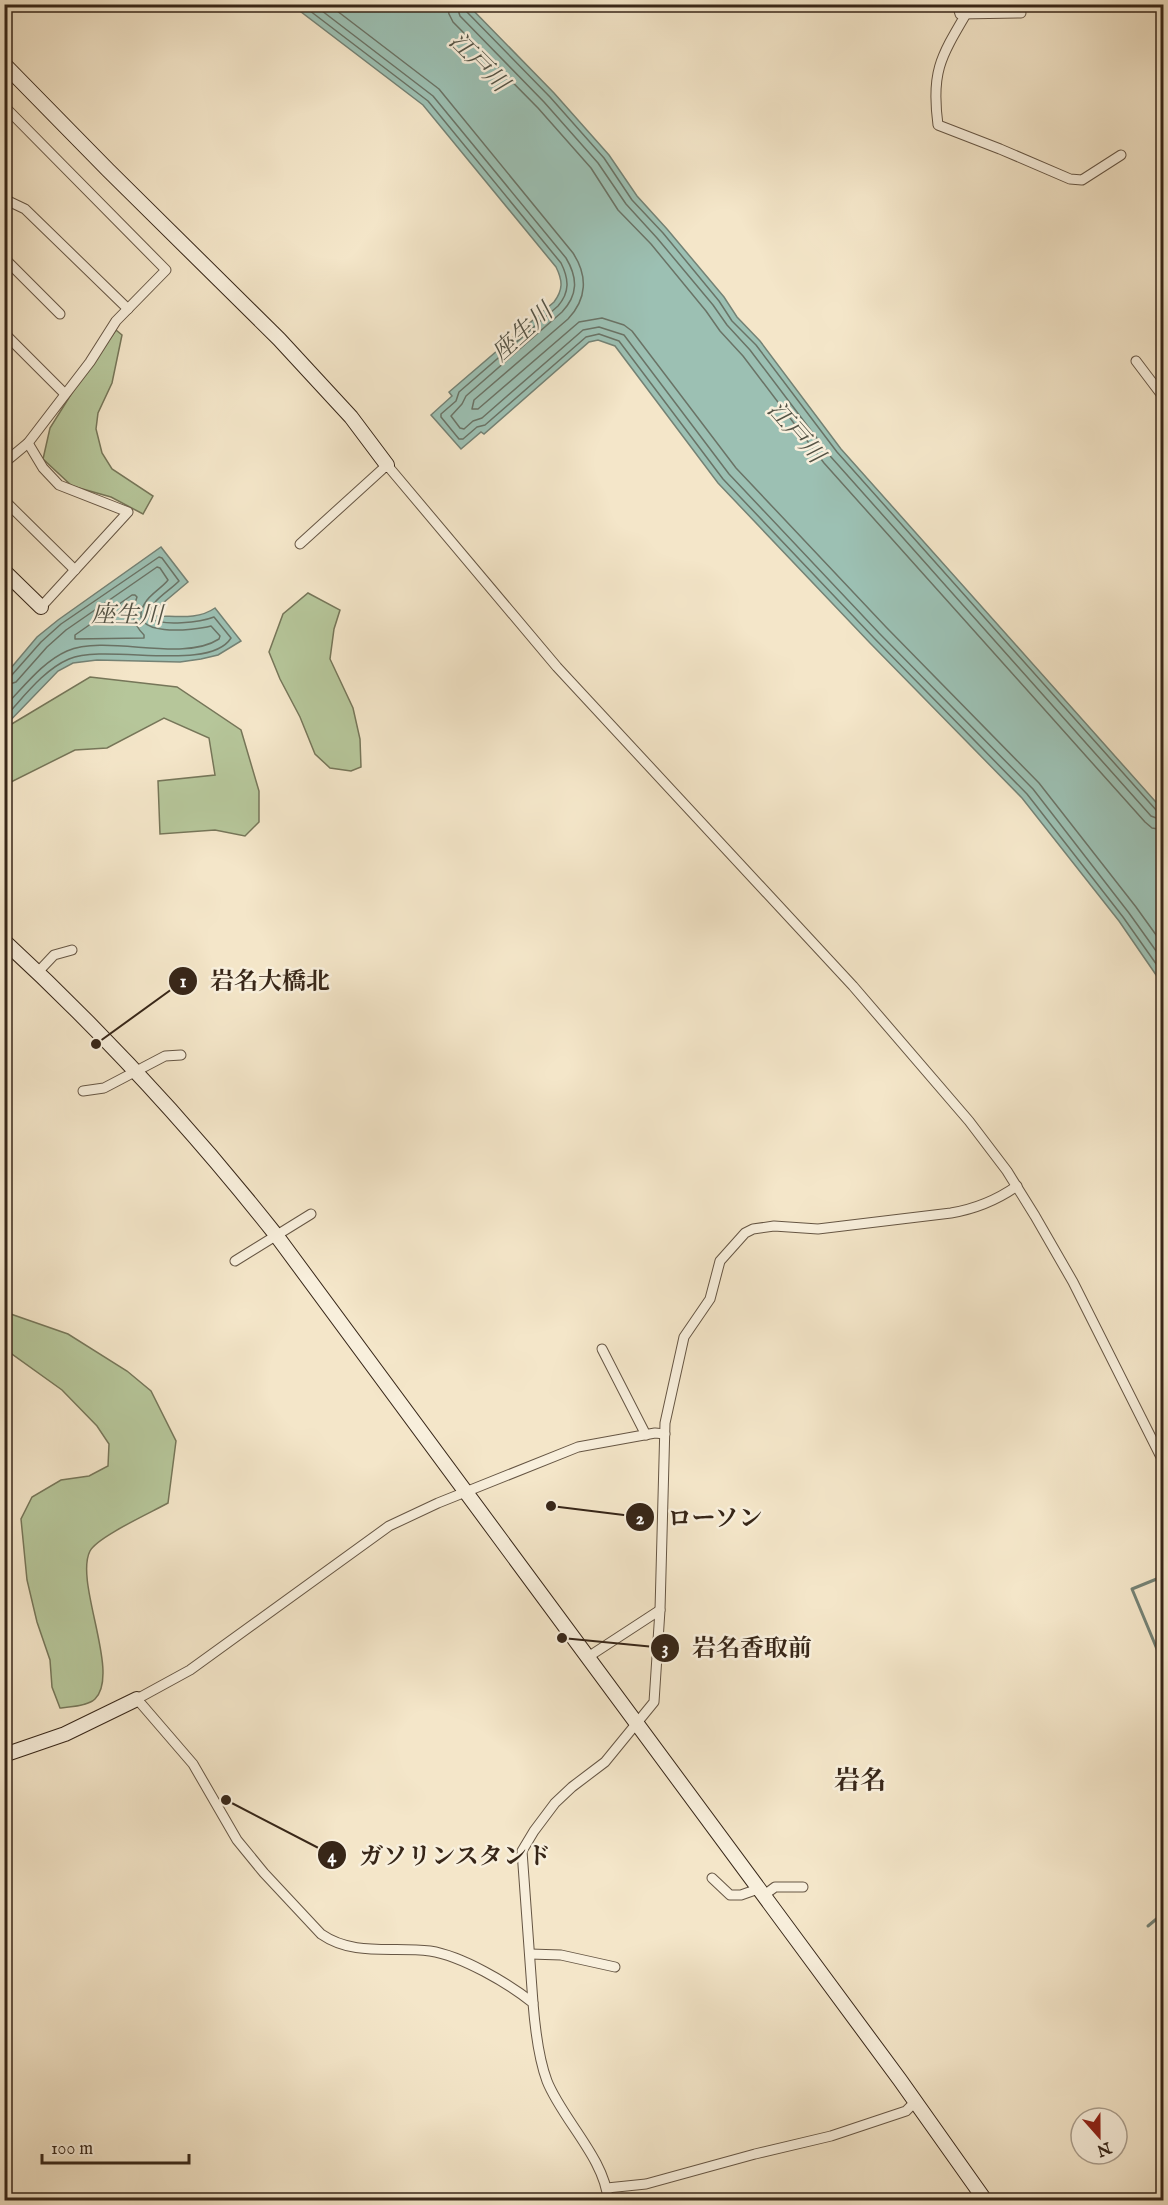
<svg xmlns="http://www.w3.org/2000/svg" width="1168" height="2205" viewBox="0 0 1168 2205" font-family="'IM FELL English','Noto Serif JP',serif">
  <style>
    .green { fill: #b6c69a; stroke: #767659; stroke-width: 1.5 }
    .water { fill: #9cc0b3; stroke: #748275; stroke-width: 1.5 }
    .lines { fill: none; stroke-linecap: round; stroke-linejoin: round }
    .shore { stroke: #6a7366; stroke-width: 1.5 }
    .stream { stroke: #748275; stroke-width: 3 }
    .street-casing { stroke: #665644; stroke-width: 11 }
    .secondary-casing { stroke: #372618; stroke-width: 16 }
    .street { stroke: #f8efdc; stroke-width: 9 }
    .secondary { stroke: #f8efdc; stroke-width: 14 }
    .labels { text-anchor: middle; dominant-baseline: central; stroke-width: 5; stroke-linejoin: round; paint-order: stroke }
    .water-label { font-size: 24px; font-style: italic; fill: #555446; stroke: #f8efdc }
    .quarter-label { font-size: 26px; font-weight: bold; fill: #372618; stroke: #f8efdc }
    .leader { fill: none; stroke: #372618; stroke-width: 2 }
    .callout-dot { fill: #372618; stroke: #f8efdc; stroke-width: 2 }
    .mark-label { font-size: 18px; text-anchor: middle; font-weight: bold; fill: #fff }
    .callout-label { font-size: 24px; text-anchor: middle; font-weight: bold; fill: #372618; stroke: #f8efdc; stroke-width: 5; stroke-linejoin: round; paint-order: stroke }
  </style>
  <rect width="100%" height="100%" fill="#f4e6c9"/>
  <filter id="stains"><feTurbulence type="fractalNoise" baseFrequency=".00333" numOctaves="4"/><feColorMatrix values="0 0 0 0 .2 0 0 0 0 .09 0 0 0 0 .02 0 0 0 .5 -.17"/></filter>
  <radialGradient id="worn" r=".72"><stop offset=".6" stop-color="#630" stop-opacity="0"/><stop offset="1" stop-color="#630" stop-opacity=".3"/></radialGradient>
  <g class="green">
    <polygon points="116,330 122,335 112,383 98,413 96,429 102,453 112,469 153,496 143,514 111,497 72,486 43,459 50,428 75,388"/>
    <polygon points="308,593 340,610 334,629 330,659 353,708 360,739 361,767 351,771 330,768 315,754 300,717 280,679 269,652 283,614"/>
    <polygon points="90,677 177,687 241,730 259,791 259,822 245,836 215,830 160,834 158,781 215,775 209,738 164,718 107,748 75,750 5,785 5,728"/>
    <path d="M5,1312l63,22 59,37 24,20 25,50 -8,62c-16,9 -71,34 -78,48 -16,31 31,123 5,148 -7,7 -25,8 -35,9l-8,-21 -2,-27 -13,-38 -10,-42 -6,-61 11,-22 29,-17 28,-4 19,-10 1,-22 -12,-18 -35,-36 -57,-41z"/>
  </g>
  <g class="water">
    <path d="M292,5h176l86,88 55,62 28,41 30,33 57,68 13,20 23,24 81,108 322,361v175l-44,-64 -97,-123 -152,-155 -152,-160 -103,-137 -17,-6 -9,2 -105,92 -3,-2 -20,17 -30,-34 21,-19 -3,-4 105,-90c9,-12 9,-21 2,-35l-133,-162z"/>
    <path d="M161,547l27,35 -32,27 -1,5 2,2c20,0 41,4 58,-8l26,33 -23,14 -17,4 -21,3 -83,-2 -24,3 -15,8 -53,55v-51l32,-38 21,-17z"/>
  </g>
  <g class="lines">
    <g class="shore">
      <path d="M301,4l127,97 133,162c8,16 9,29 -3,43l-99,86 -3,9 -15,13v3l18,22h4l14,-12 8,-2 101,-88 13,-3 20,7 104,138 151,159 153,156 96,123 41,58"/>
      <path d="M313,4l120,92 133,162c12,20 12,37 -4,54l-96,84 -4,8 -11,12 9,12 4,1 9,-8 9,-3 101,-88 16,-3 25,8 105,139 150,159 154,156 96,124 35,49"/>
      <path d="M328,4l111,85 134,164c15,23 14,46 -5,66l-94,81 -2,9h6l101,-87 23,-4 22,7 8,6 104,137 150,159 153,156 97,124 28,39"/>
      <polyline points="447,4 449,14 453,22 538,108 591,168 618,210 651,244 706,311 720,331 743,356 824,463 1145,822 1152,828 1164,830"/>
      <polyline points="456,4 460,16 544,102 598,163 626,204 657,238 713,305 727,325 750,350 831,457 1151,816 1164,821"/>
      <polyline points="464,4 466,11 550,97 604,158 632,200 663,233 719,301 732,321 756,345 837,452 1157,811 1164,813"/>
      <path d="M132,595h3l2,2c-6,16 -5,26 7,38v3l-69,1v-4z"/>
      <path d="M4,678l7,-2 30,-34 20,-18 98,-67 3,1 17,23c-9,10 -34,22 -28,37 11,9 50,4 63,-1l17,21c-22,35 -125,5 -162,21 -26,11 -46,39 -65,59"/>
      <path d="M4,686l12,-4 31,-35 19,-17 91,-63 3,1 8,12c-6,8 -18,14 -23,23 -22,36 51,27 66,23l9,10 -1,3c-37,24 -111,-5 -152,12 -25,11 -44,37 -63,56"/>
    </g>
    <g class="stream">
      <polyline points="1164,1576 1132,1589 1164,1666"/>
      <polyline points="1148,1926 1160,1916 1164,1895"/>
    </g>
    <defs>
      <g id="street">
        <polyline points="957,4 960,14 1021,13"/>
        <path d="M966,14c-26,44 -35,59 -28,111l62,24 70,30 12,1 39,-25"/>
        <polyline points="4,106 166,270 116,321 90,362 28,443 4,463"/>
        <polyline points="4,199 25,209 128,309"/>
        <polyline points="4,258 60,314"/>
        <polyline points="4,333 65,394"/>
        <polyline points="1136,361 1164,398"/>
        <polyline points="28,443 43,468 59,485 128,512 41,607"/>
        <polyline points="4,500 75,570"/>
        <polyline points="300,544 387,465 557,667 853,986 969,1121 1007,1171 1035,1216 1073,1282 1164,1463"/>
        <polyline points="38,972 54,955 72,950"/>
        <polyline points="83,1091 104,1088 165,1056 181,1055"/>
        <polyline points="235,1261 311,1214"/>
        <polyline points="602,1349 646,1435"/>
        <polyline points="588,1657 660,1610"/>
        <polyline points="712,1878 730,1895 741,1895 758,1889"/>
        <polyline points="763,1896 775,1887 803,1887"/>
        <polyline points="530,1954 561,1955 615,1967"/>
        <path d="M533,2003l-11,-152 12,-20 21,-28 17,-16 33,-25 49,-60 6,-92 5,-187 19,-86 26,-38 10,-38 25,-28 8,-4 21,-3 44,3 133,-16c24,-4 46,-13 66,-27"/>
        <polyline points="607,2188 646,2184 755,2154 831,2136 906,2111 915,2102"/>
        <path d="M608,2200c-3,-41 -46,-81 -61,-119 -9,-24 -12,-53 -14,-78 -25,-20 -71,-47 -103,-52 -37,-5 -76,6 -109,-17l-57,-61 -27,-33 -44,-76 -56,-65 53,-29 199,-144 49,-23 140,-56 77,-14 10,1"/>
      </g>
      <g id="secondary">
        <polyline points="4,64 108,170 279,339 351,417 387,465"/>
        <polyline points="4,571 41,607"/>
        <path d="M4,941c99,91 189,189 272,294l624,845 85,120"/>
        <polyline points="4,1755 65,1734 137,1699"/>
      </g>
    </defs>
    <use href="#street" class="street-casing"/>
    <use href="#secondary" class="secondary-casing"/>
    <use href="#street" class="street"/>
    <use href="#secondary" class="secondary"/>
  </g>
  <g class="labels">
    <g class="water-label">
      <text transform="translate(478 63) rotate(45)">江戸川</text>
      <text transform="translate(523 333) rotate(-42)">座生川</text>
      <text transform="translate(795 433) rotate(49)">江戸川</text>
      <text transform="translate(127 616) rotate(1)">座生川</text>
    </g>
    <g class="quarter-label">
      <text x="860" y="1781">岩名</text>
    </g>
  </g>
  <path class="leader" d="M96 1044L183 981M551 1506L640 1517M562 1638L665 1648M226 1800L332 1855"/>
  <g class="callout-dot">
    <circle cx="96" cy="1044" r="6"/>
    <circle cx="551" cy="1506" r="6"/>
    <circle cx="562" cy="1638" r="6"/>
    <circle cx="226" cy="1800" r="6"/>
    <circle cx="183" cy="981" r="15"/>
    <circle cx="640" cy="1517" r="15"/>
    <circle cx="665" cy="1648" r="15"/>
    <circle cx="332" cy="1855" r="15"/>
  </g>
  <g class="mark-label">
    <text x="183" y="987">1</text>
    <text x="640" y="1524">2</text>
    <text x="665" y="1654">3</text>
    <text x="332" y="1862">4</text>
  </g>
  <g class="callout-label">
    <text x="270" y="989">岩名大橋北</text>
    <text x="715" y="1526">ローソン</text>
    <text x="752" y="1656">岩名香取前</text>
    <text x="455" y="1864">ガソリンスタンド</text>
  </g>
  <rect width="1168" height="2205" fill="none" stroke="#f4e6c9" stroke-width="24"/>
  <rect x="6" y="6" width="1156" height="2193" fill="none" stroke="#372618" stroke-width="3"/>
  <rect x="12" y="12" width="1144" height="2181" fill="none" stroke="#372618" stroke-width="1.5"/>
  <g transform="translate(1099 2136) rotate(159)"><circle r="28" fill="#f8efdc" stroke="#ab9f8e" stroke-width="1.5"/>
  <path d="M0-4.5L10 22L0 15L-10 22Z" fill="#8f2418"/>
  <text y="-9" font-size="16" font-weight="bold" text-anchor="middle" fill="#372618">N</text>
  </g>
  <path d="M42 2154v9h147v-9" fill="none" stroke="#372618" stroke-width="3"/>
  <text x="51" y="2154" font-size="18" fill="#372618" stroke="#f8efdc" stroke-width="4.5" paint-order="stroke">100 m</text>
  <rect width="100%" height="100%" filter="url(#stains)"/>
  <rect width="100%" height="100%" fill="url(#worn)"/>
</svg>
